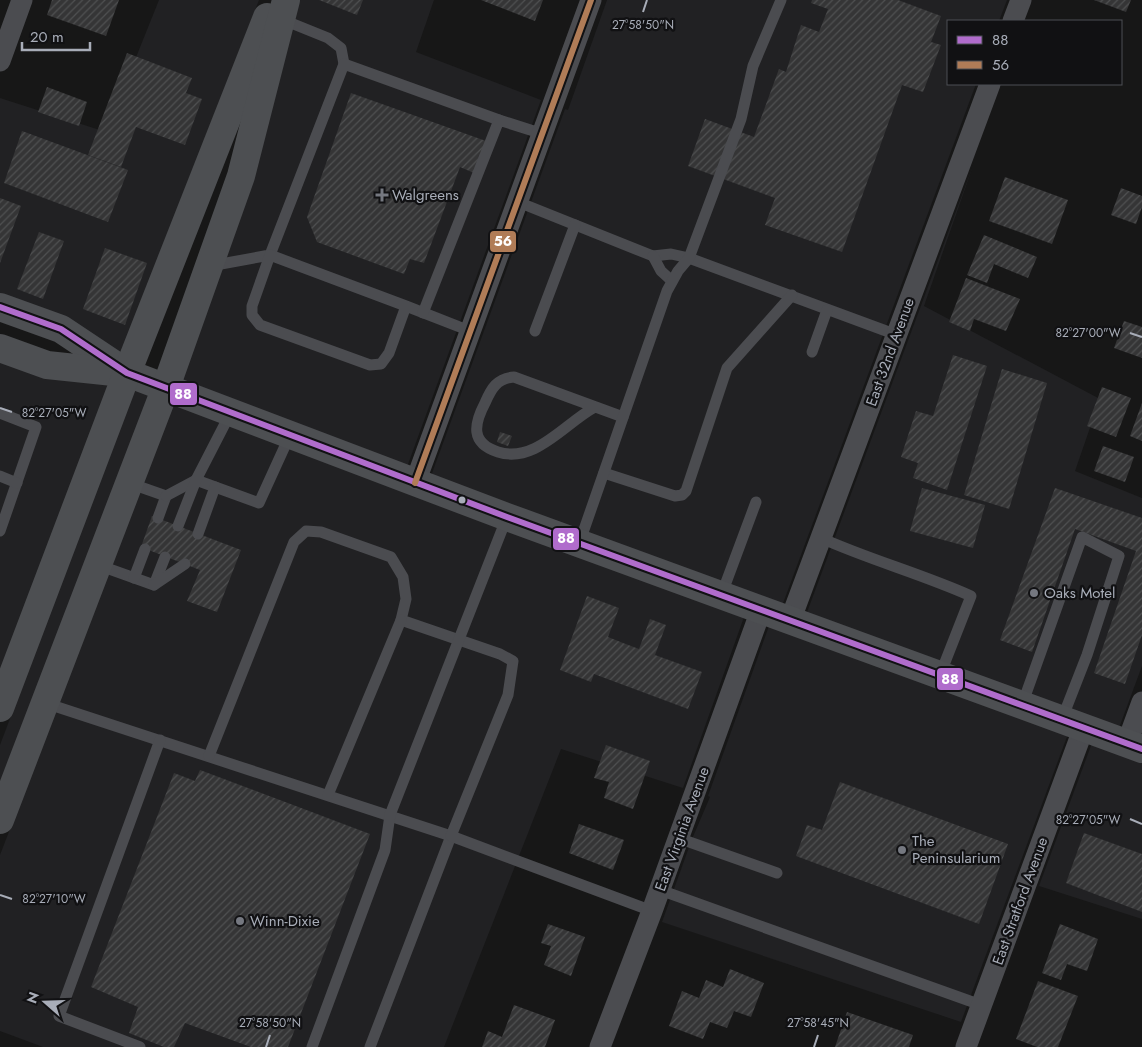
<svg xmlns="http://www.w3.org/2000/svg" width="1142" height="1047" viewBox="0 0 1142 1047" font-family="Jost,sans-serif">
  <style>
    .built { fill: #212123 }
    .building { fill: url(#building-hatch) }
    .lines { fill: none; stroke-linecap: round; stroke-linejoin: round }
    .service { stroke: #4b4c50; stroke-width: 11 }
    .minor { stroke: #4b4c50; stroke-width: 21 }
    .primary { stroke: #4d4f52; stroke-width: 28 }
    .bus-1-casing { stroke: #111113; stroke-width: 10 }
    .bus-2-casing { stroke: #111113; stroke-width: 10 }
    .bus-1 { stroke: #b06ccc; stroke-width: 6 }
    .bus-2 { stroke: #b07c57; stroke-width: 6 }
    .ticks { fill: none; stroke: #a8adb8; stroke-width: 2 }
    .poi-dot { fill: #757880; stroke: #111113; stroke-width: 2 }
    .bus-dot { fill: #a8adb8; stroke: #111113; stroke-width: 2 }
    .labels { text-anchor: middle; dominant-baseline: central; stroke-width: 4.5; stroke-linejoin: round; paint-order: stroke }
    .poi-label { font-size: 15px; fill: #a8adb8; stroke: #111113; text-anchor: start }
    .street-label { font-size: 15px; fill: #a8adb8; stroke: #111113 }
    .ticks-label { font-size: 12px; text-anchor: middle; fill: #a8adb8; stroke: #111113; stroke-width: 4.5; stroke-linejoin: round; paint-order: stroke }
    .line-badge { stroke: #111113; stroke-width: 2 }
    .badge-label { font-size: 14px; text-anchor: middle; font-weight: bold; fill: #fff }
  </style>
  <defs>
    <pattern id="building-hatch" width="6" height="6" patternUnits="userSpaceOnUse" patternTransform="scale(1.25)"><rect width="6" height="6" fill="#353536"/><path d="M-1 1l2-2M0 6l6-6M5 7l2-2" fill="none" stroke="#4f5051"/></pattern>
  </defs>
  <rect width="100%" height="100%" fill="#171717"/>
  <g class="built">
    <polygon points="159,0 259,0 120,355 0,295 0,98 106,132"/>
    <polygon points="299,0 434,0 416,52 541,100 407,467 182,381 253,180"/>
    <polygon points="607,0 1007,0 999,21 948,21 948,84 976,84 782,606 431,476 565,109 568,110"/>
    <polygon points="974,163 924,306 1100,399 1075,471 1142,498 1142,666 1119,728 806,615"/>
    <polygon points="0,360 109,383 0,671"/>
    <polygon points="135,388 150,394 0,782 0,745"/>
    <polygon points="174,403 744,617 683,788 561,749 444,1047 43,1047 0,1031 0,855"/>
    <polygon points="769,626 1068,734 961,1022 662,922 692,839 710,797 708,796"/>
    <polygon points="1092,743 1142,761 1142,919 1039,886"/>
  </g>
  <g class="building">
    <polygon points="52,0 119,0 106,36 47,15"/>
    <polygon points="319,0 363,0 357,15"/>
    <polygon points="481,0 543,0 535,21"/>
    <polygon points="812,0 898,0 941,16 931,42 941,45 923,92 902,85 842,252 765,225 775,198 688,166 705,119 754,137 779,69 786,72 801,25 819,32 828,9 811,3"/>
    <polygon points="1094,0 1131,0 1126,12"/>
    <polygon points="127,53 192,78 186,93 202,99 185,145 136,127 121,167 88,155"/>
    <polygon points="47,87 87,102 79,126 38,112"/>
    <polygon points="351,93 486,141 474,173 460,167 424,263 410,259 404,274 317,242 307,217"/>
    <polygon points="22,131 128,170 108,222 4,183"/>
    <polygon points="1005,177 1068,200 1052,244 989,221"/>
    <polygon points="1121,188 1142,196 1142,207 1136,224 1111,215"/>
    <polygon points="0,198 21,206 0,263"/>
    <polygon points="39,232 64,241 43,299 17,289"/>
    <polygon points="984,235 1037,257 1028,278 994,264 987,283 967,275"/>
    <polygon points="105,248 147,263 125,325 83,309"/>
    <polygon points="966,278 1020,299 1006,331 974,319 970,331 949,322"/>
    <polygon points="1124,321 1142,327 1142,358 1114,348"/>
    <polygon points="953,355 987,366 947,490 913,478 918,463 901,457 916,411 933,416"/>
    <polygon points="1002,369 1047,383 1009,509 964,495"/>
    <polygon points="1102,387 1131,398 1116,437 1087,426"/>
    <polygon points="1142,403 1142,441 1130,436"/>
    <polygon points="500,432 512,436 508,446 497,442"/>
    <polygon points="1103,446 1134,457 1125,482 1094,471"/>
    <polygon points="922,488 985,505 973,548 910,531"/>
    <polygon points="1055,488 1142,518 1142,635 1125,684 1094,673 1136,551 1075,529 1032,652 1000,640"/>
    <polygon points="152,516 241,550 217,612 187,601 200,570 141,547"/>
    <polygon points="587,596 619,608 608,637 623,643 639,649 650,619 666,625 655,655 702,672 688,709 594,674 591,682 560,670"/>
    <polygon points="606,745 650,761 633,809 604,798 609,782 594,778"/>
    <polygon points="200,770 370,834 288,1047 251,1047 185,1023 174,1047 164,1047 129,1033 138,1007 91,987 174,773 195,781"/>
    <polygon points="840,782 1008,844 979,924 796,856 807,825 822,830"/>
    <polygon points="579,824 624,840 613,870 569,853"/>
    <polygon points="1084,833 1142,854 1142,912 1066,883"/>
    <polygon points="548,924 585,937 571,976 544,965 551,946 541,943"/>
    <polygon points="1060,924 1098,939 1087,971 1067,964 1061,980 1042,973"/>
    <polygon points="730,969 764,983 751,1017 734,1011 727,1028 710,1022 703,1039 669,1026 682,991 699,998 706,980 723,987"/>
    <polygon points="1038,981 1078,996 1058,1047 1037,1047 1016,1039"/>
    <polygon points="514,1005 555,1020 545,1047 482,1047 488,1031 502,1037"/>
    <polygon points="847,1012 913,1035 909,1047 835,1047"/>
  </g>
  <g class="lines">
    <g class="service">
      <polyline points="281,19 328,38 341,48 344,64"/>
      <polyline points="518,202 653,256 671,254 689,258 897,335"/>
      <polyline points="653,256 661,271 672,281"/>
      <polyline points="210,266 270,255 344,64 499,120"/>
      <polyline points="406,306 389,353 381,364 370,365 260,325 252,315 252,306 270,255 406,306 470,331"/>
      <polyline points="423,313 499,120 543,134"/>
      <polyline points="535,331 575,225"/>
      <polyline points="812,352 827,310"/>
      <path d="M595,407c-30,16 -60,57 -97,45 -28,-9 -24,-28 -13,-49 6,-14 12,-25 29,-26l109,40"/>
      <polyline points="0,413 36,427 0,531"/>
      <polyline points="604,473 675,496 682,495 686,491 727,368 792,295"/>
      <polyline points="0,476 17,483"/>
      <polyline points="129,483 166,496 158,518"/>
      <polyline points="166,496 196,480 259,503 290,435"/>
      <polyline points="178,526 196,480 231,412"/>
      <polyline points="198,534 215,487"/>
      <path d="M821,538c49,22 101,36 150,58l-31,79"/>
      <polyline points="579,544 667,291 678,271 689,258 741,119 753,66 781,0"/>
      <polyline points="98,565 154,585 165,557"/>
      <polyline points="134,578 145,549"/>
      <polyline points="154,585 185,564"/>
      <polyline points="721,596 756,502"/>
      <polyline points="45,703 451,836 370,1047"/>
      <polyline points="1022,705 1082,537 1119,556 1087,655 1062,719"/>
      <polyline points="209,756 294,542 306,531 321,532 391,557 403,577 406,599 401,620 500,654 513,661 508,695 451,836 652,911"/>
      <polyline points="328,795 401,620"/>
      <polyline points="678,838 777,873"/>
      <polyline points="660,890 981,1005"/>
      <polyline points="140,1047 59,1016 160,740"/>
      <polyline points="312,1047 385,850 390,815 507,517"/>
    </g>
    <g class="minor">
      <polyline points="1013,21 1021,0"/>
      <polyline points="0,61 22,0"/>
      <polyline points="415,483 591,0"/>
      <polyline points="790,621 990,84"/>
      <polyline points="1127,743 1142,702"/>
      <polyline points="600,1047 652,911 761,610"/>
      <polyline points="966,1047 1084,727"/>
    </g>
    <g class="primary">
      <polyline points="0,307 61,329 127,373 507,517 1142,749"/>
      <polyline points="0,348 47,365 123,373"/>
      <polyline points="0,708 127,373 267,17"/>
      <polyline points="0,820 166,387 241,176 286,0"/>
    </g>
    <defs>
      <polyline id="bus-1" points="0,307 61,329 127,373 507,517 1142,749"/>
      <polyline id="bus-2" points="415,483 591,0"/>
    </defs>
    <use href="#bus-1" class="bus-1-casing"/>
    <use href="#bus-2" class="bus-2-casing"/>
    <use href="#bus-1" class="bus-1"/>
    <use href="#bus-2" class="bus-2"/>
  </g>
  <path class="ticks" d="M643,12l4,-12M1130,333l12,4M0,408l12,4M1130,819l12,5M0,895l12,4M266,1047l4,-12M814,1047l4,-12"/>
  <g class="poi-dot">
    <path d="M379.5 187.5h5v5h5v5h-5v5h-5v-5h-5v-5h5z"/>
    <circle cx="1034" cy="593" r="5"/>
    <circle cx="902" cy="850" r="5"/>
    <circle cx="240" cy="921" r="5"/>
  </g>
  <circle class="bus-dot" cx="462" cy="500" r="4.5"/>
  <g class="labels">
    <g class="poi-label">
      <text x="392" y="195">Walgreens</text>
      <text x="1044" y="593">Oaks Motel</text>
      <text x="912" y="841">The<tspan x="912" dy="17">Peninsularium</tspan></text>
      <text x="250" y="921">Winn-Dixie</text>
    </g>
    <g class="street-label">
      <text transform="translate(890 352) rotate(-70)">East 32nd Avenue</text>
      <text transform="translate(682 829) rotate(-70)">East Virginia Avenue</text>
      <text transform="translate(1020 901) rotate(-70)">East Stratford Avenue</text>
    </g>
  </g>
  <g class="ticks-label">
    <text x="643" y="29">27°58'50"N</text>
    <text x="1088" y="337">82°27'00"W</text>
    <text x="54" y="417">82°27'05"W</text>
    <text x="1088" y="824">82°27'05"W</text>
    <text x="54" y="903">82°27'10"W</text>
    <text x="270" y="1027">27°58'50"N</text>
    <text x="818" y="1027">27°58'45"N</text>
  </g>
  <g class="line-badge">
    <rect x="489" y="230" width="28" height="23" rx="5" fill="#b07c57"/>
    <rect x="169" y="382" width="29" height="24" rx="5" fill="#b06ccc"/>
    <rect x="552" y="527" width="28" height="24" rx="5" fill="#b06ccc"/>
    <rect x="936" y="667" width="28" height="24" rx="5" fill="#b06ccc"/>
  </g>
  <g class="badge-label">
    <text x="503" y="246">56</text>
    <text x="183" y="399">88</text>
    <text x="566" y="543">88</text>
    <text x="950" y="684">88</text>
  </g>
  <rect x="947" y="20" width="175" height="65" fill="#111113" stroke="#4d4f55"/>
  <rect x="957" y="36" width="25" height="8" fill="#b06ccc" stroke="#4d4f55"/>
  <text x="992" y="45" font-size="15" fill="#a8adb8">88</text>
  <rect x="957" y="61" width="25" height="8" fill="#b07c57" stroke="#4d4f55"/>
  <text x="992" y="70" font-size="15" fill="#a8adb8">56</text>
  <g transform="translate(45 1002) rotate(290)" stroke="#111113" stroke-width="4" paint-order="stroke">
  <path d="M0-4L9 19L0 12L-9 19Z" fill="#a8adb8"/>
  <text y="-8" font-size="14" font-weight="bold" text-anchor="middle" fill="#a8adb8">N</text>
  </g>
  <path d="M22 42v8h68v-8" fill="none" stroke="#a8adb8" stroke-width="2.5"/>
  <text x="30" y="42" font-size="15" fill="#a8adb8" stroke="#111113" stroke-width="4" paint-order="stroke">20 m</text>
</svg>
